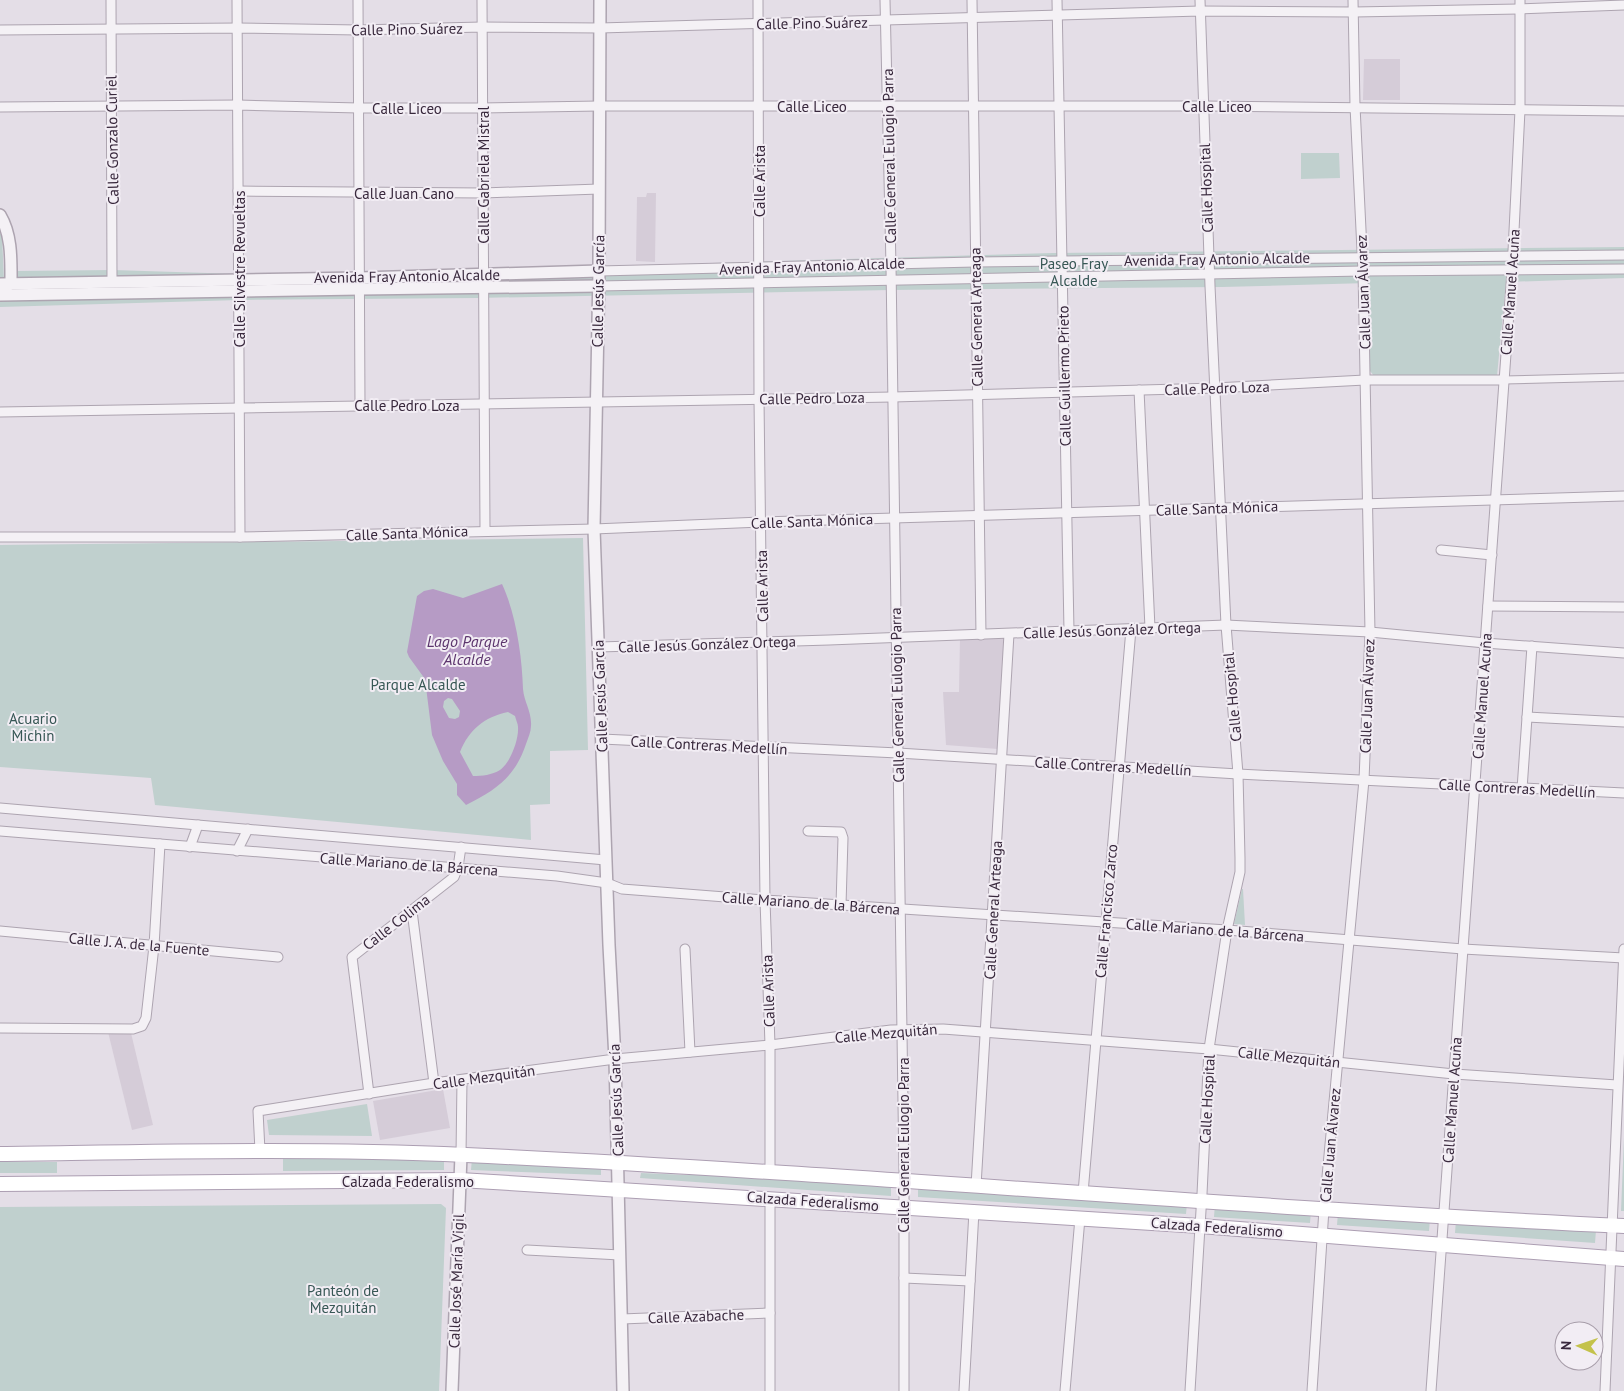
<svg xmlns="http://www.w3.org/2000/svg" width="1624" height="1391" viewBox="0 0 1624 1391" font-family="'PT Sans',sans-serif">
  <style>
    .built { fill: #d5ccd8 }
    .green { fill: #c0d0ce }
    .water { fill: #b69bc5; fill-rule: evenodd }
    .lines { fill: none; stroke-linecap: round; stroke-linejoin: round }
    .pedestrian-casing { stroke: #ada4b0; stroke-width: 9 }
    .minor-casing { stroke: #ada4b0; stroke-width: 11 }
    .tertiary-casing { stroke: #ada4b0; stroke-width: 14 }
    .primary-casing { stroke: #ac9eb2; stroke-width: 16 }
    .pedestrian { stroke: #f4f1f5; stroke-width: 7 }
    .minor { stroke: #f4f1f5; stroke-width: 9 }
    .tertiary { stroke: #f4f1f5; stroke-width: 11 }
    .primary { stroke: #fff; stroke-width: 14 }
    .labels { text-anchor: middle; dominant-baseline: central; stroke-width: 4; stroke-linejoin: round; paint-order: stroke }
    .street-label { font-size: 15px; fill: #38283c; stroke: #f2edf4 }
    .park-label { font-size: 15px; fill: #375755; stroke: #f2edf4 }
    .water-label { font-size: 16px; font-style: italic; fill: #5c356d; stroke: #f2edf4 }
  </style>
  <rect width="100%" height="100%" fill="#e4dee7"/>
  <g class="built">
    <polygon points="1364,59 1400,59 1400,100 1363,100"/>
    <polygon points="647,193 656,193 655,262 636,261 637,197 646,197"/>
    <polygon points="1005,637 998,749 946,745 943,692 959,692 960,638"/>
    <polygon points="108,1032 131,1033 153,1125 132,1130"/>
    <polygon points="443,1089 450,1128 380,1140 373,1101"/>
  </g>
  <g class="green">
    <polygon points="1301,153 1339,153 1340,178 1301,179"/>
    <polygon points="0,233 2,236 4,280 0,280"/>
    <polygon points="1624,247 1624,278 1506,282 1497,376 1375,377 1370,371 1368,283 1222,287 891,290 476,298 239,300 0,307 0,284 12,283 12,271 113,270 239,274 477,270 1053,253"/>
    <polygon points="583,538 588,750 550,751 550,804 530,805 531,840 155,805 151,778 0,767 0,545"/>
    <polygon points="1242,889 1243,889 1245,925 1234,924"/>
    <polygon points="367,1104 372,1136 269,1135 267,1120"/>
    <polygon points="1624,1138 1624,1211 1621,1211"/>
    <polygon points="444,1157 444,1170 283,1171 283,1159"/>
    <polygon points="472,1158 601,1164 601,1175 471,1170"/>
    <rect x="0" y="1162" width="57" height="11"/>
    <polygon points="708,1171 891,1183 891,1196 640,1178 641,1173 687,1175"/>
    <polygon points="918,1185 1187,1203 1186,1214 918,1197"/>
    <polygon points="441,1204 446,1208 439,1391 0,1391 0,1207"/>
    <polygon points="1215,1204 1311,1211 1310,1223 1214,1217"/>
    <polygon points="1338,1213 1430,1219 1429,1231 1337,1225"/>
    <polygon points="1456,1220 1596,1230 1595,1243 1455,1233"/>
  </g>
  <path class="water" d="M502,584c14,30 20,72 21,105 1,13 9,23 8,37 0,6 -3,12 -5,18 -11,33 -30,46 -60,61l-9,-10v-11l-14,-23 -11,-26 -7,-56 -16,-22 -2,-5 10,-56 7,-5 9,-2 30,9zM448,698l4,1 8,12 -1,6 -4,2 -6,-1 -6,-11 1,-6zM508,712l7,4c1,4 3,8 3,11 1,13 -8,36 -18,43 -8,5 -18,6 -27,6l-13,-24c9,-22 24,-35 48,-40z"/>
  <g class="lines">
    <defs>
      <polyline id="pedestrian" points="1504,380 1624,377"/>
      <g id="minor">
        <polyline points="111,0 112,281"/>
        <polyline points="237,0 240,537"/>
        <polyline points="358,0 360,405"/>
        <polyline points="482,0 485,530"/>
        <polyline points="758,0 759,399 765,900 770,1045 770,1172"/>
        <polyline points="885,0 891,266 904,1173 904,1391"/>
        <polyline points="972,0 981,635"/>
        <polyline points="1057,0 1069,631"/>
        <polyline points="0,30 238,28 358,30 482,27 600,28 1200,11 1354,12 1519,9 1624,5"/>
        <polyline points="0,107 238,105 359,108 482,108 599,106 1203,106 1624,111"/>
        <polyline points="238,191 483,193 599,189"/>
        <polyline points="599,271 975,262 1624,255"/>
        <polyline points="599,286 1363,271 1624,269"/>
        <polyline points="1139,390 1150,628"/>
        <polyline points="0,412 893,397 1215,388 1365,380 1504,380"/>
        <polyline points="0,537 240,537 594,529 761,522 1624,496"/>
        <polyline points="1441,550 1492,555"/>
        <polyline points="1488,606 1624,607"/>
        <polyline points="599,647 829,640 1226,625 1370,632 1485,643 1624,653"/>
        <polyline points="1527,717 1624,722"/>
        <polyline points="602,739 898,753 1238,774 1624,793"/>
        <polyline points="1522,789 1532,646"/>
        <polyline points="0,808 606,860"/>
        <polyline points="0,831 557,876 607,883 622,889 765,900 1227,930 1463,949 1624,958"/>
        <polyline points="808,831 841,832 843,838 841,905"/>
        <polyline points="190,847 198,825"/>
        <polyline points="237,851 248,829"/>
        <polyline points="412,911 434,1083"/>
        <polyline points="0,931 278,957"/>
        <polyline points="685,949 690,1052"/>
        <polyline points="0,1028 133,1029 142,1026 146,1018 154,946 160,844"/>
        <polyline points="369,1094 352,957 454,877 458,867 461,847"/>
        <polyline points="260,1151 258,1111 434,1083 615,1059 770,1045 891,1030 943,1029 1209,1049 1454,1074 1617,1085"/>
        <polyline points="461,1155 462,1080"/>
        <polyline points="976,1186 1009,634"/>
        <polyline points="1083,1193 1131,629"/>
        <polyline points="770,1199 770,1391"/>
        <polyline points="527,1250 620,1255"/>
        <polyline points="904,1278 970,1281"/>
        <polyline points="622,1319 770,1313"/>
        <polyline points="964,1391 974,1211"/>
        <polyline points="1065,1391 1080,1218"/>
        <polyline points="1190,1391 1202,1194 1209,1049 1227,930 1240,872 1240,858 1238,774 1226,625 1210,286 1200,0"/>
        <polyline points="1312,1391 1324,1209 1364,780 1370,632 1363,271 1355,106 1353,0"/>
        <polyline points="1431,1391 1512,271 1520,110 1520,0"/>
        <polyline points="1605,1391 1624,949"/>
      </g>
      <g id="tertiary">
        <polyline points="600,0 599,271 594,529 609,945 615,1059 623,1391"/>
        <path d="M0,215c12,20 11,45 11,68l-6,5"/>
        <polyline points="0,284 360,278 599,271"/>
        <polyline points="0,295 360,289 599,286"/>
        <polyline points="452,1391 461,1155"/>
      </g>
      <g id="primary">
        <path d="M0,1154c155,-2 311,-6 466,1 386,18 772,53 1158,71"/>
        <polyline points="0,1184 460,1180 1200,1226 1624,1259"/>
      </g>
    </defs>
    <use href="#pedestrian" class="pedestrian-casing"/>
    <use href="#minor" class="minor-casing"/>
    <use href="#tertiary" class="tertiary-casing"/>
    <use href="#primary" class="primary-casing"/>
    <use href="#pedestrian" class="pedestrian"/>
    <use href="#minor" class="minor"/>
    <use href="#tertiary" class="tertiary"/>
    <use href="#primary" class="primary"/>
  </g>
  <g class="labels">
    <g class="street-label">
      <text transform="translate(812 23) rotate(-1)">Calle Pino Suárez</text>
      <text transform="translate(407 29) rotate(-1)">Calle Pino Suárez</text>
      <text x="812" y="106">Calle Liceo</text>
      <text x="1217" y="106">Calle Liceo</text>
      <text x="407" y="108">Calle Liceo</text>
      <text transform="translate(112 140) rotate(-91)">Calle Gonzalo Curiel</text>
      <text transform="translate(889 156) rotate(-91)">Calle General Eulogio Parra</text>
      <text transform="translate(483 175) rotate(-90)">Calle Gabriela Mistral</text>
      <text transform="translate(759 181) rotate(-90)">Calle Arista</text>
      <text transform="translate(1206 188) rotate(-92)">Calle Hospital</text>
      <text x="404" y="193">Calle Juan Cano</text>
      <text transform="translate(1217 259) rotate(-1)">Avenida Fray Antonio Alcalde</text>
      <text transform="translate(812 266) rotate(-2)">Avenida Fray Antonio Alcalde</text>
      <text transform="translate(239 269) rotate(-90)">Calle Silvestre Revueltas</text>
      <text transform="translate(407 276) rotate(-1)">Avenida Fray Antonio Alcalde</text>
      <text transform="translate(598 291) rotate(-89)">Calle Jesús García</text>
      <text transform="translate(1363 292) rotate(-92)">Calle Juan Álvarez</text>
      <text transform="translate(1510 292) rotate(-86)">Calle Manuel Acuña</text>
      <text transform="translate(976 317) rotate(-91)">Calle General Arteaga</text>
      <text transform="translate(1064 376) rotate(-91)">Calle Guillermo Prieto</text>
      <text transform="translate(1217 388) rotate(-2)">Calle Pedro Loza</text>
      <text transform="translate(812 398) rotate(-1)">Calle Pedro Loza</text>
      <text x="407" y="405">Calle Pedro Loza</text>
      <text transform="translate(1217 508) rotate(-2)">Calle Santa Mónica</text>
      <text transform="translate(812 521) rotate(-2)">Calle Santa Mónica</text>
      <text transform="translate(407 533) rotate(-2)">Calle Santa Mónica</text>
      <text transform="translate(762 586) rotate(-91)">Calle Arista</text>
      <text transform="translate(1112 630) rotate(-2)">Calle Jesús González Ortega</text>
      <text transform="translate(707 644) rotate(-2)">Calle Jesús González Ortega</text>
      <text transform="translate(897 695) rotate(-91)">Calle General Eulogio Parra</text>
      <text transform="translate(600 696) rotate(-92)">Calle Jesús García</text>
      <text transform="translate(1367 696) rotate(-88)">Calle Juan Álvarez</text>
      <text transform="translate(1482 696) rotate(-86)">Calle Manuel Acuña</text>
      <text transform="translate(1232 697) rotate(-95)">Calle Hospital</text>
      <text transform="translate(709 745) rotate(3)">Calle Contreras Medellín</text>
      <text transform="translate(1113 766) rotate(3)">Calle Contreras Medellín</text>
      <text transform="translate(1517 788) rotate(3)">Calle Contreras Medellín</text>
      <text transform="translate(409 864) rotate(4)">Calle Mariano de la Bárcena</text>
      <text transform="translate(811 903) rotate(4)">Calle Mariano de la Bárcena</text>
      <text transform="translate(993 910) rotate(-87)">Calle General Arteaga</text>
      <text transform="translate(1106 911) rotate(-85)">Calle Francisco Zarco</text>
      <text transform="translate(396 922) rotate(-38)">Calle Colima</text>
      <text transform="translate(1215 930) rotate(4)">Calle Mariano de la Bárcena</text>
      <text transform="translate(139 944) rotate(5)">Calle J. A. de la Fuente</text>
      <text transform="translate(768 991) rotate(-92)">Calle Arista</text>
      <text transform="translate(886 1033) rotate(-5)">Calle Mezquitán</text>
      <text transform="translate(1289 1057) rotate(6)">Calle Mezquitán</text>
      <text transform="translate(484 1077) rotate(-8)">Calle Mezquitán</text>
      <text transform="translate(1207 1099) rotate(-87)">Calle Hospital</text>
      <text transform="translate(616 1100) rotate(-92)">Calle Jesús García</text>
      <text transform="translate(1452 1100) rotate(-86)">Calle Manuel Acuña</text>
      <text transform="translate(903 1145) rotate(-90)">Calle General Eulogio Parra</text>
      <text transform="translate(1330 1145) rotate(-85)">Calle Juan Álvarez</text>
      <text x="408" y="1181">Calzada Federalismo</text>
      <text transform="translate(813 1201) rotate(4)">Calzada Federalismo</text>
      <text transform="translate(1217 1227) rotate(4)">Calzada Federalismo</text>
      <text transform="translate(456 1281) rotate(-88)">Calle José María Vigil</text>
      <text transform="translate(696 1316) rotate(-2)">Calle Azabache</text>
    </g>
    <g class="park-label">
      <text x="1074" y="263">Paseo Fray<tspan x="1074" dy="17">Alcalde</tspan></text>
      <text x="418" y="684">Parque Alcalde</text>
      <text x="33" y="718">Acuario<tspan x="33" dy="17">Michin</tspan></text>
      <text x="343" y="1290">Panteón de<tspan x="343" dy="17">Mezquitán</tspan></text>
    </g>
    <g class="water-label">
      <text x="467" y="641">Lago Parque<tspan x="467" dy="18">Alcalde</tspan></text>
    </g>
  </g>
  <g transform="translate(1579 1346) rotate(272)"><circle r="24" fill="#f2edf4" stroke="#a89eaa"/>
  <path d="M0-4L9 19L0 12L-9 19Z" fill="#c4c24b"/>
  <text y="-8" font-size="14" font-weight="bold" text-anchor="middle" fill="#38283c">N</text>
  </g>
</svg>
